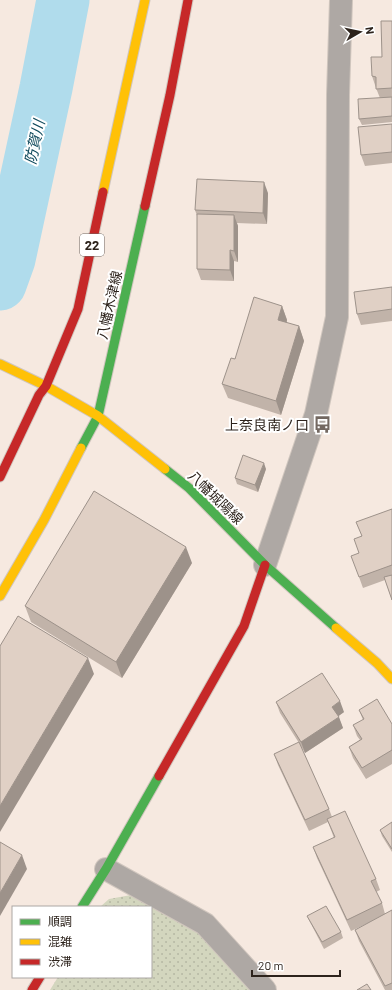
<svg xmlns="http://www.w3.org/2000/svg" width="392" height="990" viewBox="0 0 392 990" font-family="Barlow,'Noto Sans JP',sans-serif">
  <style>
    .park { fill: url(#park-dots) }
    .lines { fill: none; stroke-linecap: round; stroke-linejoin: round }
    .river { stroke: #b0dcec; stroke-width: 53 }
    .street-casing { stroke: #d0c6be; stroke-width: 24 }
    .fast-casing { stroke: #d0c6be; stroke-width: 11 }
    .slow-casing { stroke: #d0c6be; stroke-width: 11 }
    .jam-casing { stroke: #d0c6be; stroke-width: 11 }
    .street { stroke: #aea8a4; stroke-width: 22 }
    .fast { stroke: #4caf50; stroke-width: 9 }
    .slow { stroke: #ffc107; stroke-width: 9 }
    .jam { stroke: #c62828; stroke-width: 9 }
    .wall { fill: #c1b3a9 }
    .shaded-wall { fill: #9d928a }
    .building { fill: #e0d0c5; stroke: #9d928a }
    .labels { text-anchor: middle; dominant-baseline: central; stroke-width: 4; stroke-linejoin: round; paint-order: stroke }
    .shield { fill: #fff; stroke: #6c6560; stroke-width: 1 }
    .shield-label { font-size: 13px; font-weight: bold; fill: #2d231c }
    .street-label { font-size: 14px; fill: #2d231c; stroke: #fff }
    .poi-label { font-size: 14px; fill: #2d231c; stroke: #fff; text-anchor: end }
    .water-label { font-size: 15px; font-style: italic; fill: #0f4a5c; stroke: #fff }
  </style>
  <defs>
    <pattern id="park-dots" width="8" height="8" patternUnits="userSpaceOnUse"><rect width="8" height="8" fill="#d3d6be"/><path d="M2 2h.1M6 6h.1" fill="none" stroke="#b5b7a3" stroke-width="1.8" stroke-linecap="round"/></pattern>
  </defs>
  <rect width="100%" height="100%" fill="#f6e9e0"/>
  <polygon class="park" points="131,895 203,932 254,990 50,990 58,977 151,977 151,907 100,907 109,899"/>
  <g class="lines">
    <polyline class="river" points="0,284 9,259 46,88 63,0"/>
    <defs>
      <g id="street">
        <polyline points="265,565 316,414 337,317 338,95 341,0"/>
        <polyline points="106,869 205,924 265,990"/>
      </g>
      <g id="fast">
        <polyline points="81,448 98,416 145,206"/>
        <polyline points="165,469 189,488 265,565 336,628"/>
        <polyline points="82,907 106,869 159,776"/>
      </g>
      <g id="slow">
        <polyline points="103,192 145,0"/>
        <polyline points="0,364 46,386 98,416 165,469"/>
        <polyline points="0,596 44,520 81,448"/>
        <polyline points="336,628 377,663 392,679"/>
      </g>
      <g id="jam">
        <polyline points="145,206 170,95 188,0"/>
        <polyline points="0,477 39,395 46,386 78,309 103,192"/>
        <polyline points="159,776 244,626 265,565"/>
        <polyline points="32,990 40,977"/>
      </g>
    </defs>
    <use href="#street" class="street-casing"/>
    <use href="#fast" class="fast-casing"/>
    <use href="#slow" class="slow-casing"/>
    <use href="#jam" class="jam-casing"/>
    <use href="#street" class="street"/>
    <use href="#fast" class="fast"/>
    <use href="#slow" class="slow"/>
    <use href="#jam" class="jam"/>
  </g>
  <g class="wall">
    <polygon points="392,21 392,122 362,125 359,119 380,98 376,88 372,76 382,57"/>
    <polygon points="392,124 392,163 365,166 361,155"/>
    <polygon points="268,193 267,224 237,223 238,226 238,262 234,261 234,281 201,280 197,269 197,216 195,210"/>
    <polygon points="392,287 392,321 361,325 357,314"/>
    <polygon points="282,306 287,320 287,323 299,326 304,341 281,415 228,398 222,384 235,359"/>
    <polygon points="266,469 258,492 237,484 235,478"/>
    <polygon points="392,509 392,600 385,580 363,588 359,577 359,553 361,536"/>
    <polygon points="192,563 122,678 31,622 25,606"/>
    <polygon points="276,702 344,712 338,716 343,728 305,753 299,743 329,809 332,817 376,879 380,890 376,892 382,903 385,914 392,910 392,990 385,990 359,941 355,930 377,919 351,931 317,858 313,847 334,838 328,822 309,831 278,765 274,754 299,743 280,713"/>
    <polygon points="359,710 392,724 392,764 366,779 353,758 349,747 360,740 357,736 353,725 363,720"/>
    <polygon points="392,822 392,852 382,836 380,830"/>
    <polygon points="307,916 341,932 343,938 324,949 310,922"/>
  </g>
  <g class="shaded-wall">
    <polygon points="264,182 268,193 267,224 263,213"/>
    <polygon points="234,215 238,226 238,262 234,251"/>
    <polygon points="230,250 234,261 234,281 230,270"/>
    <polygon points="282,306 287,320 283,334 278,320"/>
    <polygon points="299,326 304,341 281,415 276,401"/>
    <polygon points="264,463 266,469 258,492 255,485"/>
    <polygon points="186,547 192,563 122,678 116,662"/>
    <polygon points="88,658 94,674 0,832 0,806"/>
    <polygon points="340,701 344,712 336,718 332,707"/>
    <polygon points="339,717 343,728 305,753 301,742"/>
    <polygon points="22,855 27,869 0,916 0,893"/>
  </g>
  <g class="building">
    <polygon points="381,21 392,21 392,88 376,89 376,77 372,76 371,57 382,57"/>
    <polygon points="392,97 392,116 359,119 358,99"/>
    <polygon points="392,124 392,152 361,155 358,127"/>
    <polygon points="197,179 264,182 263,213 195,210"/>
    <polygon points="197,214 234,215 234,251 230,250 230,270 197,269"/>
    <polygon points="392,287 392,309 357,314 354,292"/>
    <polygon points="254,297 282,306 278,320 299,326 276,401 222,384 231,358 235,359"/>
    <polygon points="243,455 264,463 255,485 235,478"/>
    <polygon points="94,491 186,547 116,662 25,606"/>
    <polygon points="392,509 392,565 359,577 351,556 359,553 354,539 362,536 356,522"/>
    <polygon points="392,575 392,600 384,577"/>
    <polygon points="18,616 88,658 0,806 0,646"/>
    <polygon points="322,673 340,701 332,707 339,717 301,742 276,702"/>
    <polygon points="377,699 392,724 392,750 362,768 349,747 362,739 353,725 364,719 359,710"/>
    <polygon points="299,742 329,809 305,820 274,754"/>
    <polygon points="345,811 376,879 371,881 382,903 347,920 313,847 335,837 327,819"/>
    <polygon points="392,822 392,849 380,830"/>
    <polygon points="0,842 22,855 0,893"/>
    <polygon points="326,906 341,932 322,942 307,916"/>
    <polygon points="392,910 392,983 385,986 355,930"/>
    <polygon points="367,984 371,990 357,990"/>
  </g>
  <defs>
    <symbol id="bus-bare" viewBox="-9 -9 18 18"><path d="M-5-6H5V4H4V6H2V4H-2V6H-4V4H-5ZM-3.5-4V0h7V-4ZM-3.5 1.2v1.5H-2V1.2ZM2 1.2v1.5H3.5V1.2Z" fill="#736861" stroke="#fff" stroke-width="2.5" paint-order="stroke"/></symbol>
  </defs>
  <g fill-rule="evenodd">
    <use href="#bus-bare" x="310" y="412" width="25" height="25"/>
  </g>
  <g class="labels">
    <rect class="shield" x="80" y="234" width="24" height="22" rx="3"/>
    <g class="shield-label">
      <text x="92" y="245">22</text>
    </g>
    <g class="street-label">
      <text transform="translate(109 305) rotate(-77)">八幡木津線</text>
      <text transform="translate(216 497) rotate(44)">八幡城陽線</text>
    </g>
    <g class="poi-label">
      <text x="309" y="424">上奈良南ノ口</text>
    </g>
    <g class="water-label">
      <text transform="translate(34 142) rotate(-78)">防賀川</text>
    </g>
  </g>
  <rect x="12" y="906" width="140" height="72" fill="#ffffff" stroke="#aba7a4"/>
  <rect x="20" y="919" width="20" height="6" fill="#4caf50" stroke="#aba7a4"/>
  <text x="48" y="926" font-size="12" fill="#2d231c">順調</text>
  <rect x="20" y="939" width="20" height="6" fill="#ffc107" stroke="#aba7a4"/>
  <text x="48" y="946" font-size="12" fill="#2d231c">混雑</text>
  <rect x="20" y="959" width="20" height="6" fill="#c62828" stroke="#aba7a4"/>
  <text x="48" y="966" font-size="12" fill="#2d231c">渋滞</text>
  <g transform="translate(360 32) rotate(81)" stroke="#ffffff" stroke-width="3" paint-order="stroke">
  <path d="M0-3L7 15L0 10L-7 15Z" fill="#2d231c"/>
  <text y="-6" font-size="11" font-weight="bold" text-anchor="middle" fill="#2d231c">N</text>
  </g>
  <path d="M252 970v6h88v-6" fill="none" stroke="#2d231c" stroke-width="2"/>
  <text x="258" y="970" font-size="12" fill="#2d231c" stroke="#ffffff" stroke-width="3" paint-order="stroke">20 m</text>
</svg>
